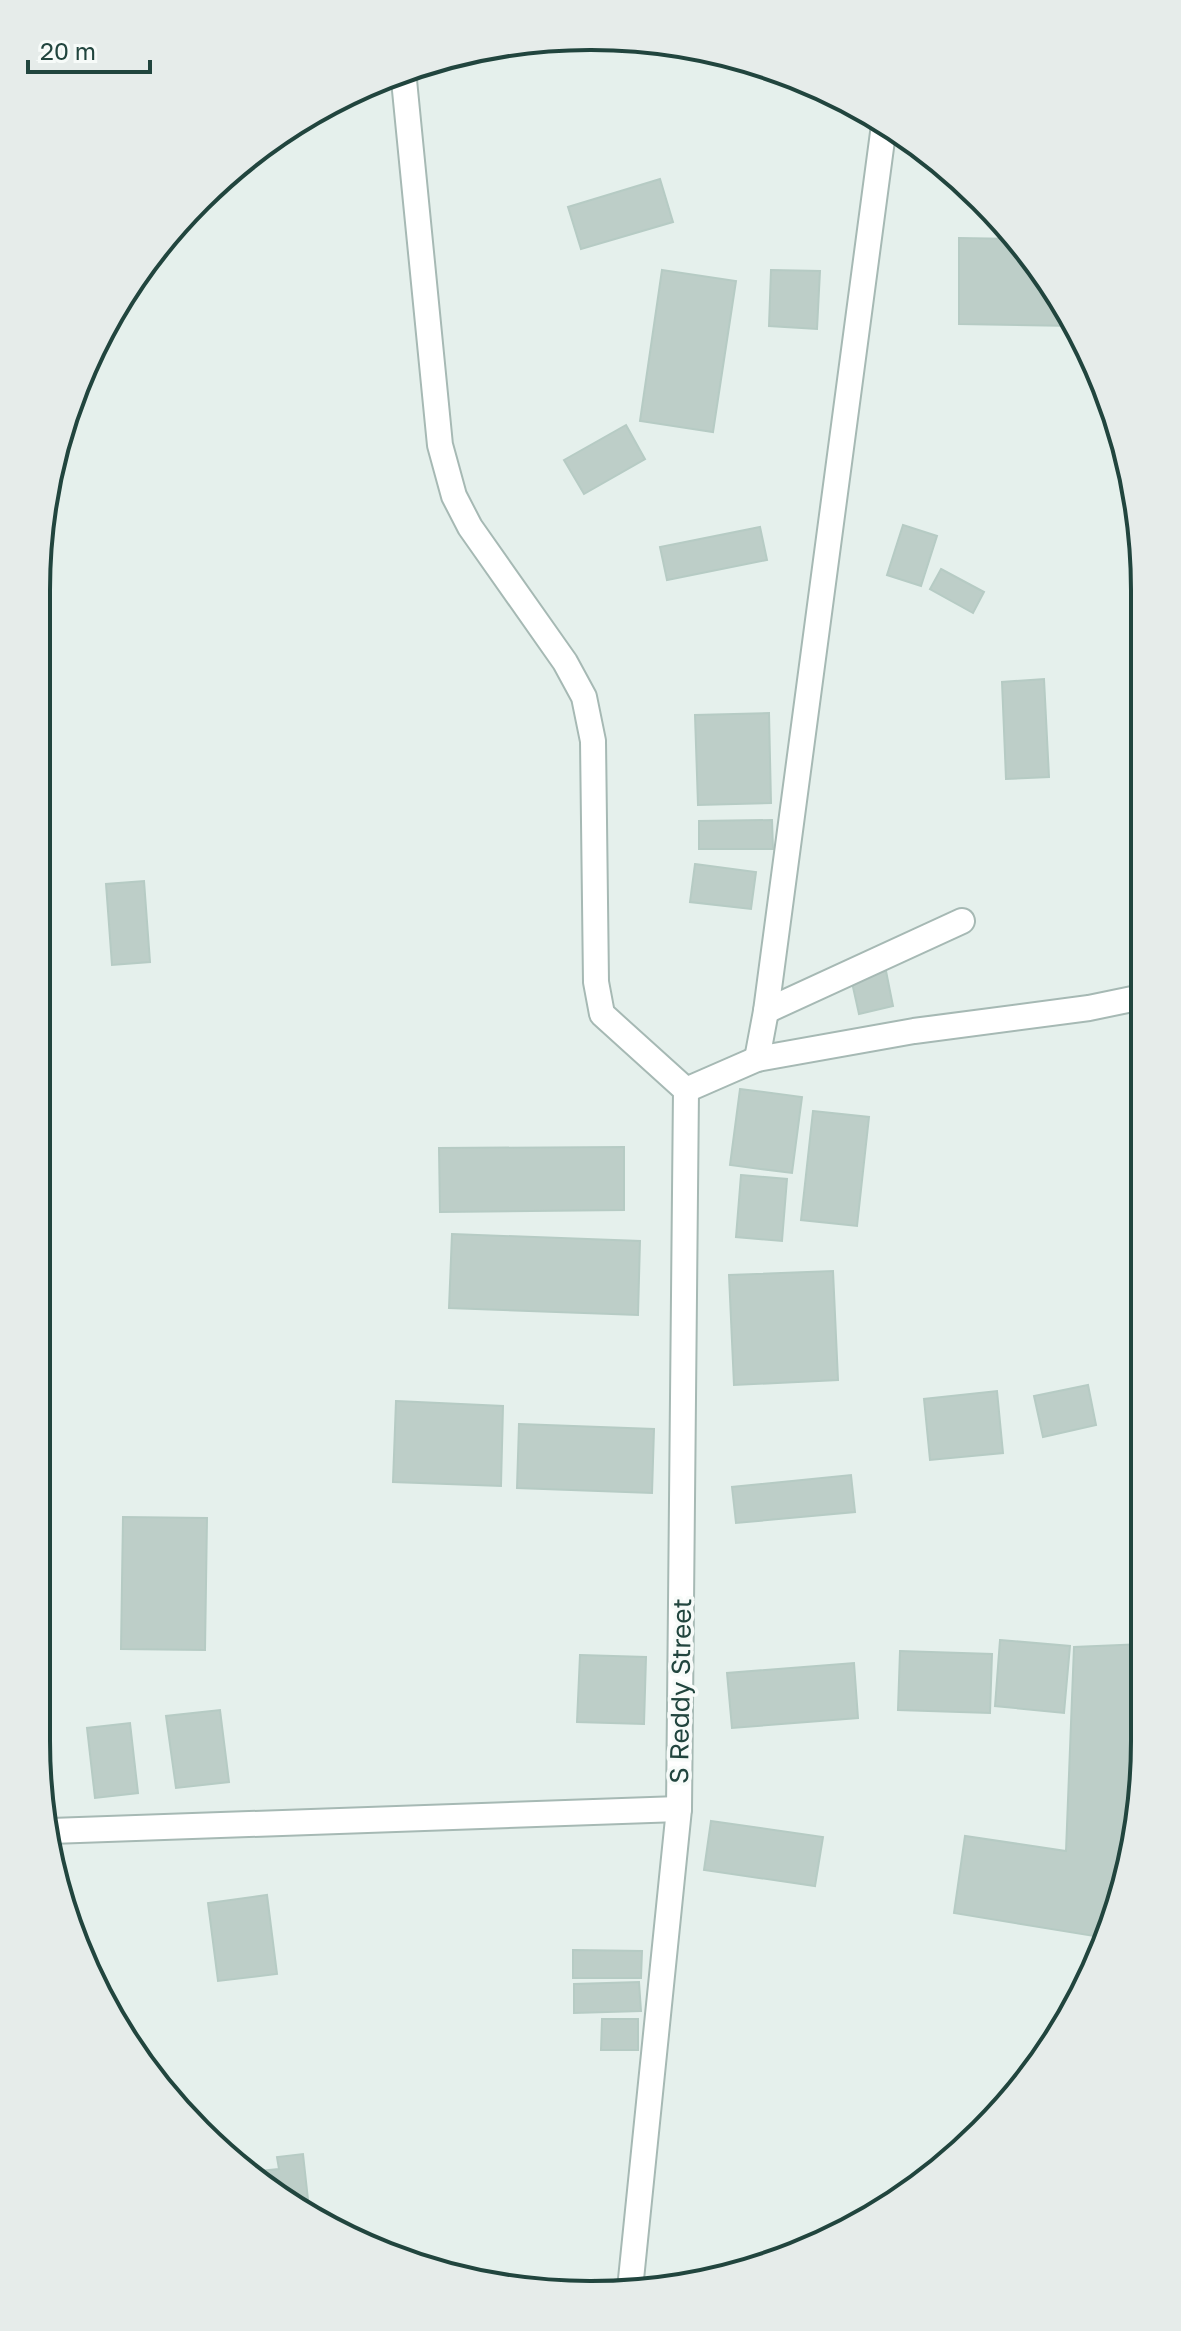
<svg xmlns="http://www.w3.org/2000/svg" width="1181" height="2331" viewBox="0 0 1181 2331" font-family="'Golos Text',sans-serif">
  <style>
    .building { fill: #bdcec8; stroke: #b6cbc4; stroke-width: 2 }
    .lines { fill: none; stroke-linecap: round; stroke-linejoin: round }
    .minor-casing { stroke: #a6b9b4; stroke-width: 28 }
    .minor { stroke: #fff; stroke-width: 24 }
    .labels { text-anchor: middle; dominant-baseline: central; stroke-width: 7; stroke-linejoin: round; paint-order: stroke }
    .street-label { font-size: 26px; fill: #21453e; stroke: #f7fbf9 }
    .rim { fill: none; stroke: #21453e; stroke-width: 4 }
  </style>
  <rect width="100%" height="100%" fill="#e5f0ec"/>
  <g class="building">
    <polygon points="660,179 673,222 581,249 568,207"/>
    <polygon points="959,238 1017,239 1031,253 1073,326 959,324"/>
    <polygon points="662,270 736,281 713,432 640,421"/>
    <polygon points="771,270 820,271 817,329 769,326"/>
    <polygon points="626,425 645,459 584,494 564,460"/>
    <polygon points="903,525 937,536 921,586 887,575"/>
    <polygon points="760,527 767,560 667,580 660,547"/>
    <polygon points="941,569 984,592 973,613 930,589"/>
    <polygon points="1044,679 1049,777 1006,779 1002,682"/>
    <polygon points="769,713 771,803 698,805 695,715"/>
    <polygon points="772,820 773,849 699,849 699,821"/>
    <polygon points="695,864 756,872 751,909 690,902"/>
    <polygon points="144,881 150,962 112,965 106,884"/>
    <polygon points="886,971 893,1006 859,1014 851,978"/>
    <polygon points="740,1089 802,1097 792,1173 730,1165"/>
    <polygon points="813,1111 869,1117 857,1226 801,1220"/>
    <polygon points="624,1147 624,1210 440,1212 439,1148"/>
    <polygon points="741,1175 787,1179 782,1241 736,1237"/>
    <polygon points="452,1234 640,1241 638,1315 449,1308"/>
    <polygon points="833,1271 838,1380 734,1385 729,1275"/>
    <polygon points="1088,1385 1096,1425 1043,1437 1034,1396"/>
    <polygon points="997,1391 1003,1453 930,1460 924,1399"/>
    <polygon points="396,1401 503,1406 501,1486 393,1482"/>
    <polygon points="519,1424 654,1429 652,1493 517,1488"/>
    <polygon points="851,1475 855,1512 736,1523 732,1487"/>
    <polygon points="123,1517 207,1518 205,1650 121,1649"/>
    <polygon points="1000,1640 1070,1646 1064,1713 995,1706"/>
    <polygon points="1143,1644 1144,1776 1126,1884 1106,1938 954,1913 965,1836 1066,1851 1074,1647"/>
    <polygon points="900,1651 992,1654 990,1713 898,1710"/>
    <polygon points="580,1655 646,1657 644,1724 577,1722"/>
    <polygon points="854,1663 858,1718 732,1728 727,1673"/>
    <polygon points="220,1710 229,1782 176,1788 166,1716"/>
    <polygon points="130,1723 138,1793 95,1798 87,1728"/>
    <polygon points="711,1821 823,1837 815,1886 704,1870"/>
    <polygon points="267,1895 277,1974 218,1981 208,1903"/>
    <polygon points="573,1950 642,1951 641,1978 573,1978"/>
    <polygon points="639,1982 641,2011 574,2013 574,1984"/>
    <polygon points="602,2019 638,2019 638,2050 601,2050"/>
    <polygon points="303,2154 310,2218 250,2175 250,2172 279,2169 277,2157"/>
    <polygon points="594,2280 595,2288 559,2287"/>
  </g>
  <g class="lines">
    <defs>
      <g id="minor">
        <polyline points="403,70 440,445 454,496 470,527 565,662 584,697 593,741 596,982 602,1014 686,1090"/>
        <polyline points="766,1011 962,921"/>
        <polyline points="757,1059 766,1011 884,125"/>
        <polyline points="686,1090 757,1059 914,1031 1089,1008 1142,997"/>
        <polyline points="51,1831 679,1809"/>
        <polyline points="630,2289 679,1809 686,1090"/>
      </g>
    </defs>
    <use href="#minor" class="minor-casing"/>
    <use href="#minor" class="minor"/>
  </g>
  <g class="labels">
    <g class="street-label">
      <text transform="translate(680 1691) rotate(-89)">S Reddy Street</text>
    </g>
  </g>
  <path d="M0 0H1181V2331H0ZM590 50H591A540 540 0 0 1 1131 590V1741A540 540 0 0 1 591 2281H590A540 540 0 0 1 50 1741V590A540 540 0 0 1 590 50Z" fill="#e6ecea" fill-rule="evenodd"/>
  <path class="rim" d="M590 50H591A540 540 0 0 1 1131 590V1741A540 540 0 0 1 591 2281H590A540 540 0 0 1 50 1741V590A540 540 0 0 1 590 50Z"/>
  <path d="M28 60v12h122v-12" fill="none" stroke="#21453e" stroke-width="4"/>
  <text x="40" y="60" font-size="24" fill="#21453e" stroke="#f7fbf9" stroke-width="6" paint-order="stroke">20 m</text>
</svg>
